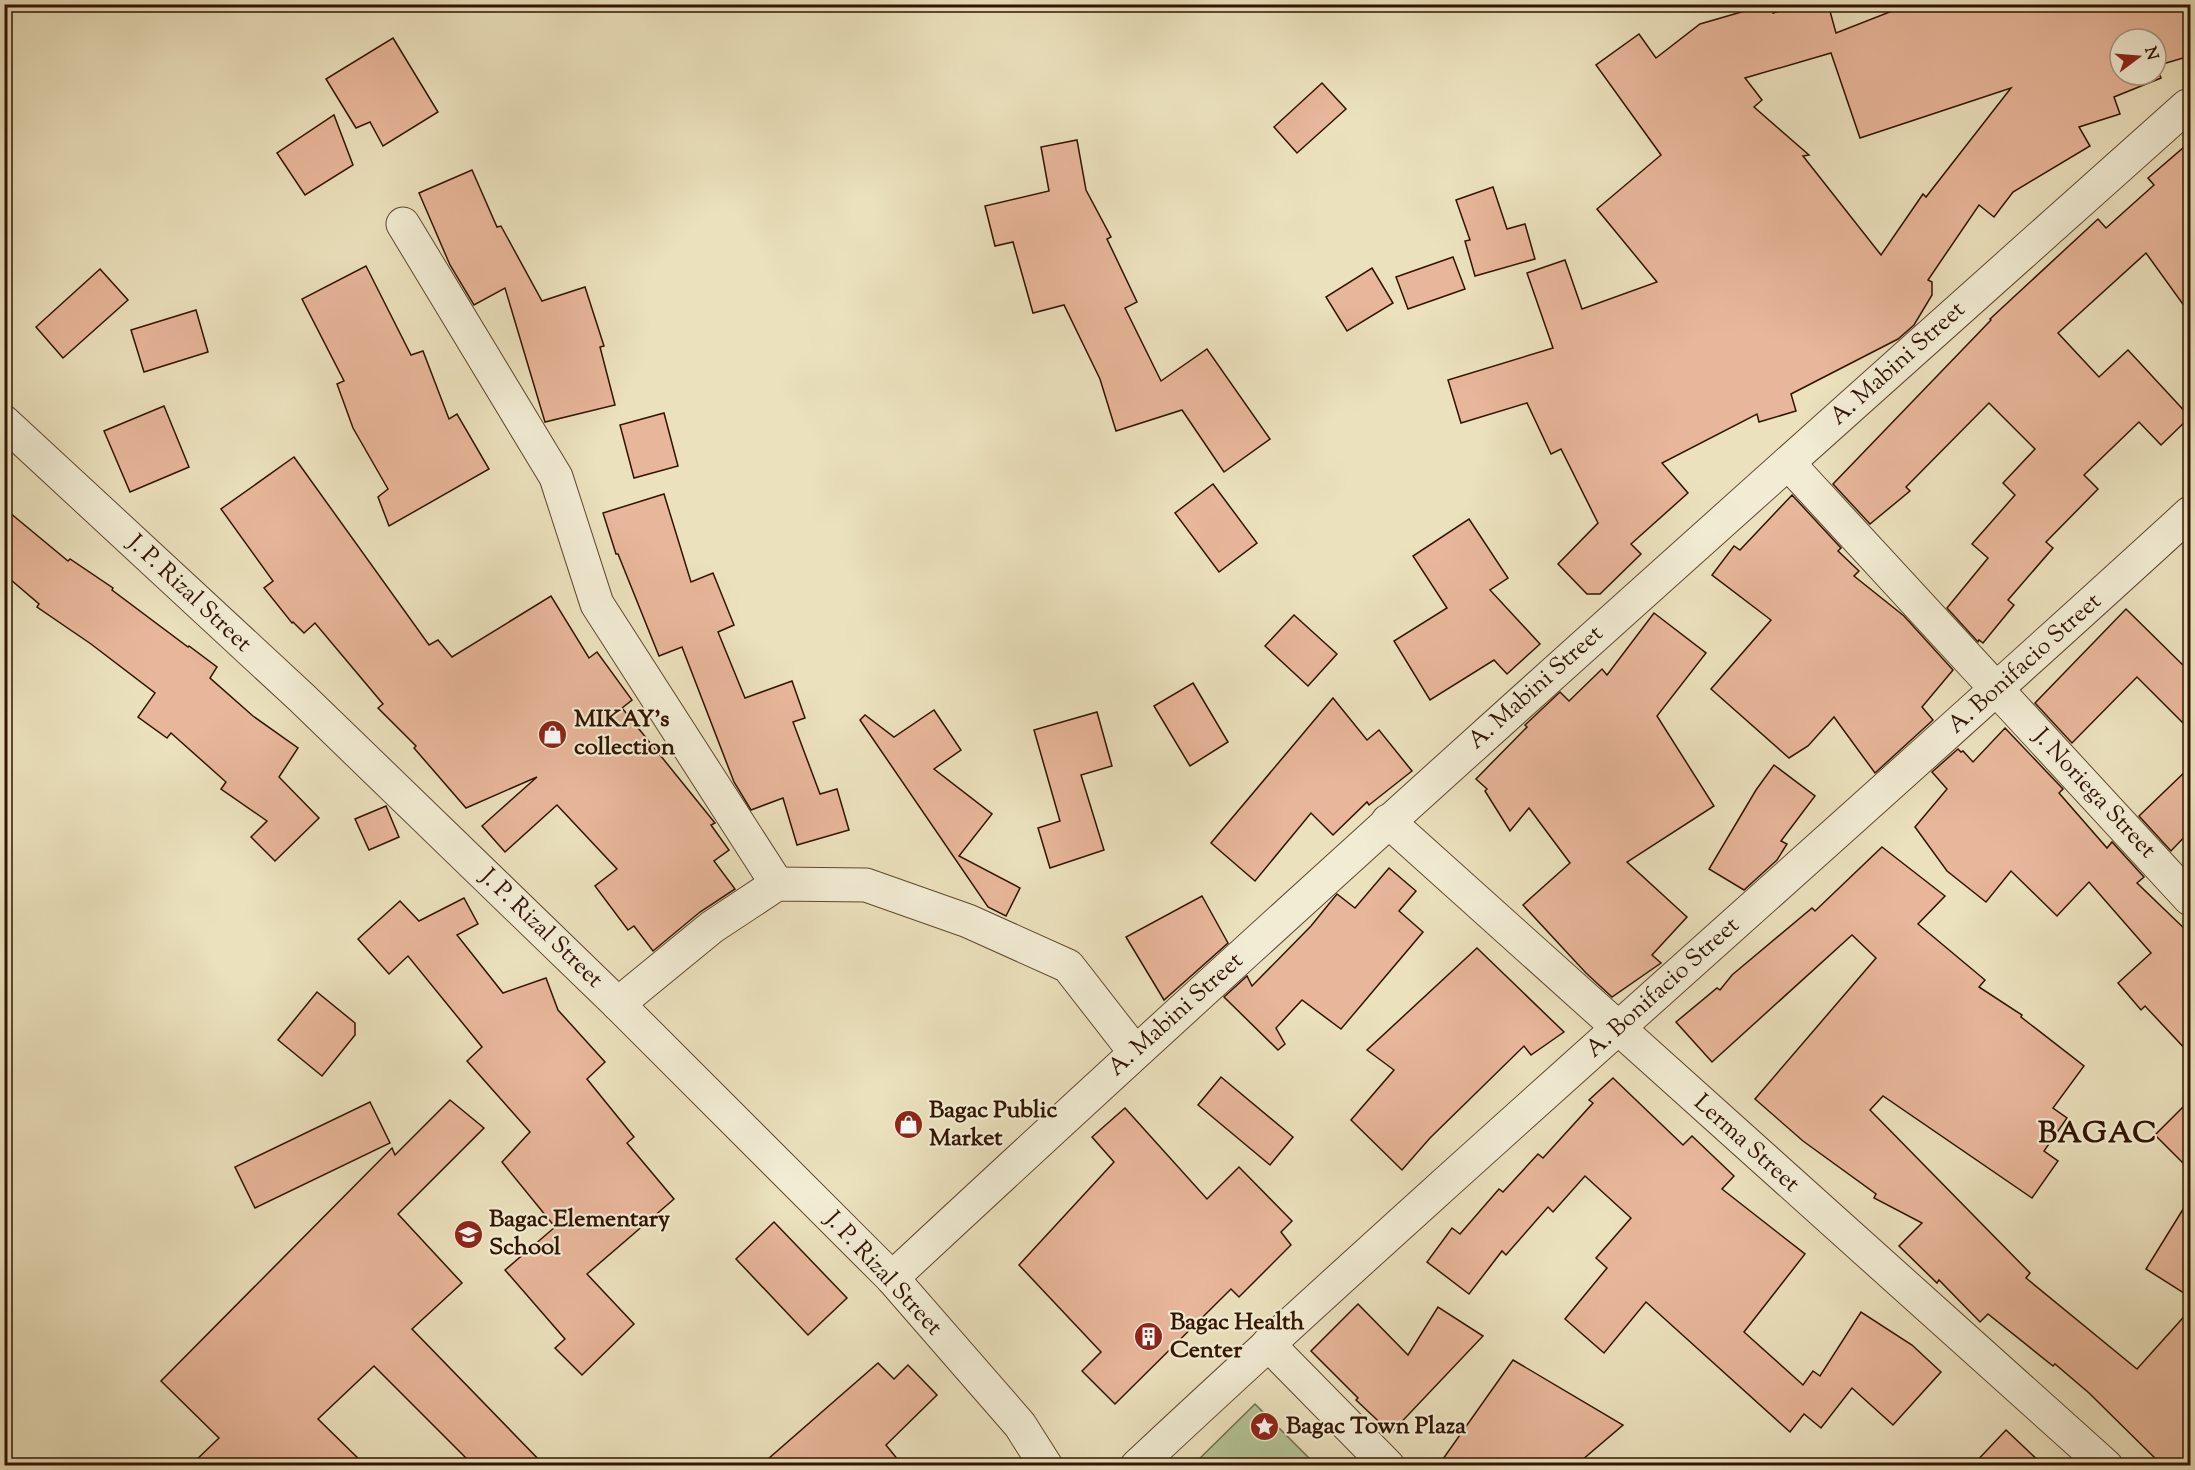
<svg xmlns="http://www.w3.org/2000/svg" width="2195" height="1470" viewBox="0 0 2195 1470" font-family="'Sorts Mill Goudy',serif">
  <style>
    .green { fill: #b3c394; stroke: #726c4a; stroke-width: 1.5 }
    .building { fill: #e8b69a; stroke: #311400; stroke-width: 1.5; fill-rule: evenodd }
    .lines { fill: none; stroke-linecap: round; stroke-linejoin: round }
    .minor-casing { stroke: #60472f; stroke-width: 35 }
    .minor { stroke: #f2ecd4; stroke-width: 33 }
    .labels { text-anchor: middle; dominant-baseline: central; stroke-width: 4.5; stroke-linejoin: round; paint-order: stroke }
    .street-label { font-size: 24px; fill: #311400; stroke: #f2ecd4 }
    .poi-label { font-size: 24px; font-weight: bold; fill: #311400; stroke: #f2ecd4; text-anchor: start }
    .district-label { font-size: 30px; font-weight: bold; letter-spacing: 1.5px; fill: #311400; stroke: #f2ecd4 }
  </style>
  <rect width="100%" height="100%" fill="#ebe1bd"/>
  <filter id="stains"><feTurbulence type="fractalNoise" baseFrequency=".00333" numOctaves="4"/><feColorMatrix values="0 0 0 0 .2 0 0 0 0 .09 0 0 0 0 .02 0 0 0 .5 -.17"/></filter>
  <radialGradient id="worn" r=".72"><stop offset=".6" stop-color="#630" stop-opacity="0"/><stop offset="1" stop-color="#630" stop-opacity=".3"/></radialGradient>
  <polygon class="green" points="1255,1404 1315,1464 1313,1466 1193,1465"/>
  <g class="building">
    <path d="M1769,4h2l2,9 30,-9h25l8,29 74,-29h280v52l-34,10 5,12 -47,19 6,17 -41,13 11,19 -77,46 -19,25 -15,-12 -51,75 4,2v13l-18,30 -16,14 -107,55 5,17 -37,11 -2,-8 -95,49 26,30 -57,51 10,10 -41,40h-13l-29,-30 40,-41 -37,-74 -10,5 -24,-51 -66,20 -13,-43 105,-32 -26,-75 38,-13 17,49 75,-27 -60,-73 64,-54 -65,-90 43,-31 17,24 44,-34zM2120,39h36v36h-36zM1831,53l29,85 151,-50 -85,109 -3,-3 -42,61 -78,-99 6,-1 -55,-48 8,-7 -17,-22z"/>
    <polygon points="393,38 438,112 383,146 370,122 356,128 326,79"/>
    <polygon points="1322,83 1346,109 1297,153 1274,127"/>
    <polygon points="334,115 353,165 305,195 277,153"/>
    <polygon points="1077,140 1086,190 1111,237 1107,239 1137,302 1125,308 1161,381 1207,349 1270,439 1224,472 1182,410 1116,431 1100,379 1064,305 1033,313 1013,242 995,246 985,206 1049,191 1041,147"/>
    <polygon points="2190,142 2190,314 2146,253 2058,333 2099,377 2128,350 2190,417 2161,445 2139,422 2084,475 2098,489 2046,542 2053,548 2008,600 2014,605 1983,643 1979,640 1978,642 1947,608 1988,558 1972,544 2015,495 2003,483 2035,449 1989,403 1906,487 1910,491 1870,524 1833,484 1991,320 1990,319 2098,219 2106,228 2154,185 2148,178"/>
    <polygon points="472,170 497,227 501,226 542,301 585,287 604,346 600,347 615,405 545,422 505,288 474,305 450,265 419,193"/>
    <polygon points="1493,187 1507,229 1525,224 1535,259 1475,276 1465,241 1470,240 1456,200"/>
    <polygon points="1453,257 1465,289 1408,309 1396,277"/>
    <polygon points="366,266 411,355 423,351 449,419 457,414 489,469 389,526 378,497 388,489 353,428 337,384 344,381 302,299"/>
    <polygon points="1372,268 1393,303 1347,331 1326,297"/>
    <polygon points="100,269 128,300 63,358 36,327"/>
    <polygon points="196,310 208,352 144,372 131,330"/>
    <polygon points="164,406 189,467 130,492 104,431"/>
    <polygon points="664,413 678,466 634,478 620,425"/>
    <polygon points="294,457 429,645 438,640 452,657 551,596 589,658 597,652 632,700 622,708 715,823 711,825 729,850 714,861 735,889 700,912 653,951 634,926 628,930 595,886 617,869 557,805 505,852 482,826 537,777 466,808 414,748 416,746 378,708 383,704 315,623 304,633 293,622 292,623 264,588 273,581 221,509"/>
    <polygon points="1213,484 1257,543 1219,572 1175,513"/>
    <polygon points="664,494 691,582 713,573 734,625 718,632 745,698 792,681 805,718 793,722 820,794 837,789 849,830 797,845 783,798 751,810 734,782 682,647 659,656 618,554 616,554 603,513"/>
    <polygon points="1792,495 1841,548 1838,551 1859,571 1854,576 1904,616 1953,670 1922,707 1933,720 1875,773 1834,717 1808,746 1789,758 1711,689 1771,620 1712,575 1734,546 1740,550"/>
    <polygon points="4,508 68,561 70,559 113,588 112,590 188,647 189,646 217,667 210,678 253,716 298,748 279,777 319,818 275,861 251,837 267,821 221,789 226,782 171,733 167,738 138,717 155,693 91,644 37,607 39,604 4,574"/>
    <polygon points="1469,519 1508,578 1490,590 1540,644 1507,674 1494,660 1430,700 1394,641 1447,608 1413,556"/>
    <polygon points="2126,609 2190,672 2190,730 2137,677 2072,743 2035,703"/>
    <polygon points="1654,613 1706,653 1657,716 1714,806 1627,862 1687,917 1652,955 1661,963 1612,997 1586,973 1523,905 1570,863 1529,808 1510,831 1485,791 1487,789 1476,779 1527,727 1525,725 1560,692 1569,701 1602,669 1607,675"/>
    <polygon points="1294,615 1337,654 1308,686 1265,646"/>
    <polygon points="1193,683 1228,742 1190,766 1154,706"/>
    <polygon points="1333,698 1367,740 1379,730 1412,771 1369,805 1367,802 1333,835 1311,813 1255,881 1211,843"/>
    <polygon points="934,710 961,750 934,769 992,814 959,856 1020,888 1006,916 988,907 860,720 865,715 894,737"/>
    <polygon points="1097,712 1112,766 1081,775 1104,850 1050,868 1038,828 1060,821 1034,730"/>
    <polygon points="2005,728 2063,789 2059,793 2107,848 2112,842 2144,877 2137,883 2190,934 2190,1054 2145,1006 2141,1010 2118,983 2151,953 2089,882 2057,916 2011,871 1986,902 1947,871 1915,827 1947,789 1932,772 1958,749 1961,752 1963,751 1973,762"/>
    <polygon points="1774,765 1815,796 1781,841 1787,844 1777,860 1744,890 1709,869 1756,790"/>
    <polygon points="2190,767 2190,831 2171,851 2139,816"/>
    <polygon points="386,806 399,837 369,850 355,819"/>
    <polygon points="1882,847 1945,896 1918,924 1985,980 1979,987 2022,1015 2021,1017 2084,1066 2053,1108 2067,1118 2044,1151 2058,1161 2032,1198 1883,1096 1870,1110 2030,1273 2026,1278 2137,1369 2190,1310 2190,1466 2163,1466 2089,1393 2055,1364 2053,1366 1988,1314 1980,1322 1939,1280 1937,1283 1899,1246 1922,1223 1874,1198 1876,1194 1803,1141 1755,1099 1876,958 1852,935 1712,1062 1676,1022 1717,988 1720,990 1732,975 1812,908 1815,911"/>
    <polygon points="1389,868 1416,891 1399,911 1423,932 1341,1029 1302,1000 1276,1028 1285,1044 1278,1050 1224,997 1247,976 1252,986 1311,926 1337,894 1355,908"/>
    <polygon points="1202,896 1228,943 1164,1000 1126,937"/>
    <polygon points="464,898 478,924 457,935 503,993 546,978 558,1010 605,1062 587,1079 634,1137 627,1143 674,1199 587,1274 634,1324 582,1375 555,1348 565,1339 505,1270 555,1227 502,1162 530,1132 467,1061 482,1047 408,956 389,974 358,939 400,901 419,921"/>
    <polygon points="1477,948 1564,1032 1531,1055 1524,1046 1430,1138 1402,1170 1351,1120 1394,1070 1367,1050"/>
    <polygon points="317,992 355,1023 355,1035 322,1076 278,1040"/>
    <polygon points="1221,1077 1293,1137 1270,1165 1198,1105"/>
    <polygon points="1613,1078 1683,1145 1692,1136 1734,1176 1722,1189 1805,1254 1744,1332 1803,1385 1813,1371 1820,1376 1861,1312 1912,1345 1941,1372 1893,1425 1852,1388 1821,1428 1804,1414 1790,1432 1646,1302 1604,1353 1565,1319 1607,1268 1596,1258 1631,1218 1585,1176 1553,1212 1548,1207 1506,1255 1502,1251 1469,1294 1427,1262 1452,1228 1460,1234 1499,1189 1503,1192 1538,1154 1543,1158 1593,1103 1589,1100"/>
    <polygon points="450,1100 484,1128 398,1214 462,1283 412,1329 545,1466 474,1466 374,1366 318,1419 366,1466 190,1466 219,1438 161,1381 392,1148 395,1155"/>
    <polygon points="2190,1100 2190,1170 2155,1135"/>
    <polygon points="370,1102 390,1143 255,1208 235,1167"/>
    <polygon points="1125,1108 1207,1199 1239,1167 1292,1221 1281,1232 1291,1245 1239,1297 1231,1289 1115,1404 1082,1371 1101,1352 1019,1265 1114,1162 1092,1137"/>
    <polygon points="2190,1198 2190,1297 2146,1269"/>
    <polygon points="774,1222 847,1298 808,1335 736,1259"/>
    <polygon points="1358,1304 1408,1355 1438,1307 1483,1336 1391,1433 1356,1400 1358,1398 1311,1351"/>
    <polygon points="1513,1360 1623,1425 1575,1466 1438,1466"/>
    <polygon points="878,1363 894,1379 908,1365 937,1395 886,1445 903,1466 760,1466"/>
    <polygon points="2006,1430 2044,1466 1972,1466"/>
  </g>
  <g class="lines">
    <defs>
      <g id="minor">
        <polyline points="403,224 556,477 597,604 777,884"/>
        <polyline points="4,422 302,698 618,1004 892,1278 1020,1425 1046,1466"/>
        <polyline points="1788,463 2190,899"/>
        <polyline points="1388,821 2106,1466"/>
        <polyline points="618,1004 712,927 777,884 866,885 968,921 1068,966 1135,1052"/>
        <path d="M892,1278c426,-397 861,-784 1295,-1172l3,5"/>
        <polyline points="1268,1344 1388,1466"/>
        <path d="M1137,1466c346,-323 704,-633 1053,-953"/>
      </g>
    </defs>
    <use href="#minor" class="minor-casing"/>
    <use href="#minor" class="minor"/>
  </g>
  <defs>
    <symbol id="shop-disc" viewBox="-11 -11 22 22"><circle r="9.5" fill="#8f2418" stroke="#f2ecd4"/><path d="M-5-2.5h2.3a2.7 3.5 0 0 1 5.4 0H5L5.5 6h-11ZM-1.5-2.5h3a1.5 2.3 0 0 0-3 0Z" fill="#fff"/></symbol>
    <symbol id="school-disc" viewBox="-11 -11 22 22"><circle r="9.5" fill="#8f2418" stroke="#f2ecd4"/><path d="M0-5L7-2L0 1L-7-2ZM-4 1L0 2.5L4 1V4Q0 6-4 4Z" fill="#fff"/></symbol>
    <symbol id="building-disc" viewBox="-11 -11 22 22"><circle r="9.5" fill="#8f2418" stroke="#f2ecd4"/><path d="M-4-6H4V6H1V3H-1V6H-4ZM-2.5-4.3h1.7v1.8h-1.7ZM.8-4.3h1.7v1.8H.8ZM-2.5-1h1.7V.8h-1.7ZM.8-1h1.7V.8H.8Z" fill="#fff"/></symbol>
    <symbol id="sight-disc" viewBox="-11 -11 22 22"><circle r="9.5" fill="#8f2418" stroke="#f2ecd4"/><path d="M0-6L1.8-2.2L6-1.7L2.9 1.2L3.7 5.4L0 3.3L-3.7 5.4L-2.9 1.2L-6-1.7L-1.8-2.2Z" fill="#fff"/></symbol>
  </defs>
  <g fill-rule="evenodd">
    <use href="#shop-disc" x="536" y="718" width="33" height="33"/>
    <use href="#shop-disc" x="892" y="1108" width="33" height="33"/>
    <use href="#school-disc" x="452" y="1218" width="33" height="33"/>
    <use href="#building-disc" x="1132" y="1320" width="33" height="33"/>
    <use href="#sight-disc" x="1248" y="1410" width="33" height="33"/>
  </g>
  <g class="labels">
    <g class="street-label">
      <text transform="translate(1898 364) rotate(-42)">A. Mabini Street</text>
      <text transform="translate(189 594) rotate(43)">J. P. Rizal Street</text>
      <text transform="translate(2025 664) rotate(-42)">A. Bonifacio Street</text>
      <text transform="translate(1536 688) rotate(-42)">A. Mabini Street</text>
      <text transform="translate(2094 794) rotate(47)">J. Noriega Street</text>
      <text transform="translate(541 929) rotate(44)">J. P. Rizal Street</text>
      <text transform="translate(1663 988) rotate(-42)">A. Bonifacio Street</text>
      <text transform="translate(1176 1015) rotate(-42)">A. Mabini Street</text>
      <text transform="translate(1746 1144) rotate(42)">Lerma Street</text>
      <text transform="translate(883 1274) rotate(47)">J. P. Rizal Street</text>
    </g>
    <g class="poi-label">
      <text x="574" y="720">MIKAY’s<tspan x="574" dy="28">collection</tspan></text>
      <text x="929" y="1111">Bagac Public<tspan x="929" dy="28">Market</tspan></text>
      <text x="489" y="1220">Bagac Elementary<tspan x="489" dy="28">School</tspan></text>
      <text x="1170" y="1323">Bagac Health<tspan x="1170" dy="28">Center</tspan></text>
      <text x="1286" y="1427">Bagac Town Plaza</text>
    </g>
    <g class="district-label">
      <text x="2098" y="1134">BAGAC</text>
    </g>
  </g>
  <rect width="2195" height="1470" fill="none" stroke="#ebe1bd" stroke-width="24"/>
  <rect x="6" y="6" width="2183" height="1458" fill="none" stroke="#311400" stroke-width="3"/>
  <rect x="12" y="12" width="2171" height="1446" fill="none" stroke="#311400" stroke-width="1.5"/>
  <g transform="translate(2138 57) rotate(74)"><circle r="28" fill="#f2ecd4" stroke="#a5967f" stroke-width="1.5"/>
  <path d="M0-4.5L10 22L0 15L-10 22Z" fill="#8f2418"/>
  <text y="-9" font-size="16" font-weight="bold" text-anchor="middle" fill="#311400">N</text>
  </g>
  <rect width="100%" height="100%" filter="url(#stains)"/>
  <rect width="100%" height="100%" fill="url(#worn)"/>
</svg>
